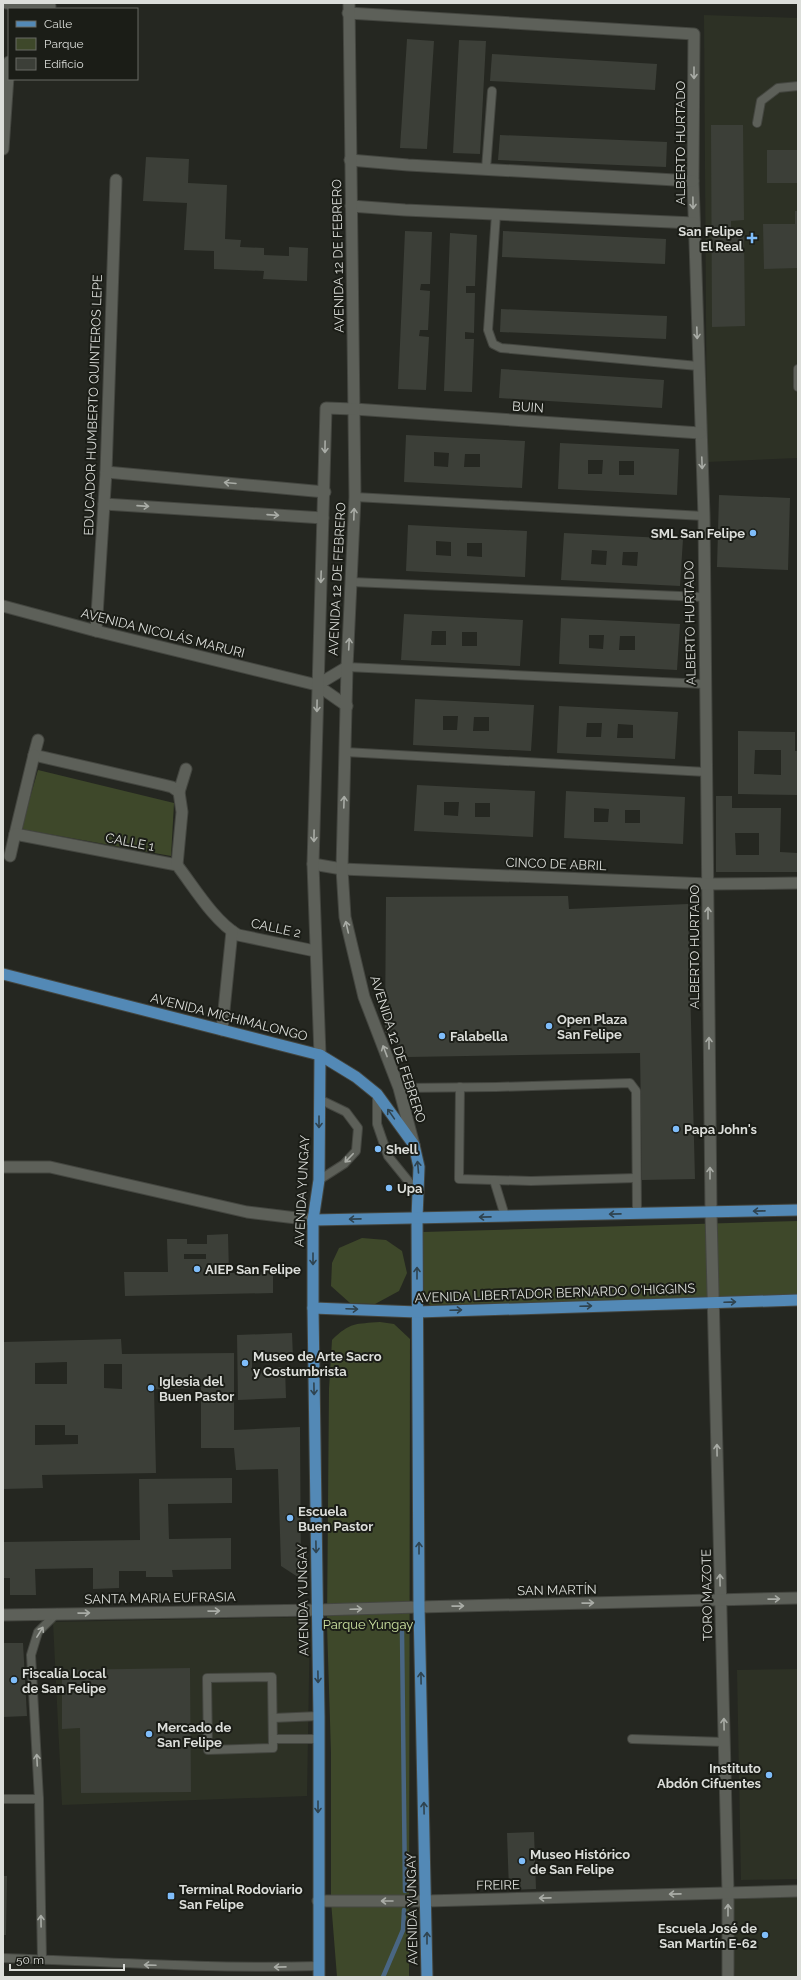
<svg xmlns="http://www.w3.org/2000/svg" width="801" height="1980" viewBox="0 0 801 1980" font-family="Raleway,sans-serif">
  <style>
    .built { fill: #2d3125 }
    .green { fill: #3e482a }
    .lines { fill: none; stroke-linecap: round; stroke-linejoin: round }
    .stream { stroke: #496683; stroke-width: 4.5 }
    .building { fill: #3c3f38; fill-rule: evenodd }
    .service-casing { stroke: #444640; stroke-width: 10 }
    .minor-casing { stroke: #444640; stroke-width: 13 }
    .tertiary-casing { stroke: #444640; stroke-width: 13 }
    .primary-casing { stroke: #444640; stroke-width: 13 }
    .service { stroke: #5d6059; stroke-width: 8 }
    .minor { stroke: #5d6059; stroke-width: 11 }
    .tertiary { stroke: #5d6059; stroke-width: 11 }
    .primary { stroke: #5389b6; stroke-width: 11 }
    .oneway { stroke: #a9aca6 }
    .oneway2 { stroke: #2f434f }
    .poi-dot { fill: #7fbdfa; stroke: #1b1d17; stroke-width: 1.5 }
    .labels { text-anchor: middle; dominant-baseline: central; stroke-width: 4; stroke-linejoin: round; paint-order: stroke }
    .street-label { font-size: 13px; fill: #dcdeda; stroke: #1b1d17 }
    .poi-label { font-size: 13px; font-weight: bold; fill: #dcdeda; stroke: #1b1d17; text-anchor: start }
    .park-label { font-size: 13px; fill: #cce2a1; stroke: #1b1d17 }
  </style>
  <rect width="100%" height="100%" fill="#252721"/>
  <g class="built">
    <polygon points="704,15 798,18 798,458 707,462"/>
    <polygon points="310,1617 307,1796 62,1805 53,1622"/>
    <polygon points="798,1669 798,1879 741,1880 737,1670"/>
    <polygon points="728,1893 798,1893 798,1977 735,1977"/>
  </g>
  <g class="green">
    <polygon points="38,770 174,803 171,856 21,829"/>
    <polygon points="798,1221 798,1295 431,1305 422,1301 419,1241 423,1232"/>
    <polygon points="362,1238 386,1240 402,1251 407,1273 399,1291 375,1304 350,1303 331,1286 332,1263 339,1248"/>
    <path d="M380,1322l14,2 16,15 -1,638h-72l-6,-76v-148l-4,-128 2,-236 3,-49c18,-18 24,-16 48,-18z"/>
  </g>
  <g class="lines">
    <g class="stream">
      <polyline points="402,1632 405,1891"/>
      <polyline points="383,1977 403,1930 404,1910"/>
    </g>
  </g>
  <g class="building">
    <polygon points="407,39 434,41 427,149 400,148"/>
    <polygon points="459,40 486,41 480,154 453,153"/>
    <polygon points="492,54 657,64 655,90 490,81"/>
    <polygon points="711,125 743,125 744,220 731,221 731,235 744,235 745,326 712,327"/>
    <polygon points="500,135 667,142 666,167 498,160"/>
    <rect x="767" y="150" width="31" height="33"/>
    <polygon points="146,157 189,159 188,183 227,185 225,239 241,240 240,247 264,248 264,255 289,256 289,247 308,248 307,281 263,279 264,271 214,269 214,251 184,250 187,203 143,201"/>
    <polygon points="795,211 798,211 798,268 764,269 763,224 795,224"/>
    <polygon points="405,231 432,232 430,284 421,284 420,290 430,291 428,330 420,330 419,336 429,337 426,390 398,389"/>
    <polygon points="503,231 666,239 665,264 502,257"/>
    <polygon points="450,233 477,235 475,286 466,286 466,293 475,293 474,333 465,332 465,339 474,339 472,392 444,391"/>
    <polygon points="501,309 667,316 666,339 500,332"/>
    <polygon points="501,369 664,380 662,408 499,398"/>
    <path d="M406,435l119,6 -3,47 -118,-6zM434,452l15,1 -1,14 -14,-1zM465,454h15v13h-16z"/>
    <path d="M560,443l119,6 -2,46 -119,-6zM588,460h15l-1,14h-14zM619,461h15v14h-15z"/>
    <polygon points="719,495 790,498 788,570 717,567"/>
    <path d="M408,525l119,6 -2,46 -119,-6zM436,541l15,1v14l-15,-1zM467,543h15v14l-15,-1z"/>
    <path d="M564,533l119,6 -3,47 -119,-6zM592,550l15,1 -1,14 -15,-1zM623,552h15l-1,14 -15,-1z"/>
    <path d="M404,614l119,6 -3,46 -119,-6zM432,631h14v14h-15zM462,632h15v14h-15z"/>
    <path d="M561,618l119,6 -3,46 -118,-6zM589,635h15l-1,14 -14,-1zM620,636h15v14h-16z"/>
    <path d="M415,699l119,6 -3,46 -118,-6zM443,716h15l-1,14h-14zM474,717h15v14h-16z"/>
    <path d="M559,706l119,6 -3,47 -118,-6zM587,723h15l-1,14h-15zM618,724l15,1v13h-16z"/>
    <path d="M738,731l57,1v19h3v44l-60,-1zM755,750h26v25l-27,-1z"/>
    <path d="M417,785l118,6 -2,46 -119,-6zM444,802h15l-1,14 -14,-1zM475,803h15v14h-15z"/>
    <path d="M566,791l119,6 -2,47 -119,-6zM594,808l15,1 -1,13h-14zM625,810h15v13h-15z"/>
    <path d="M716,796h16v12h49l-1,44 18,1v19h-82zM735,833h24v22h-23z"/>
    <polygon points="568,896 569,909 688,904 695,1179 642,1180 640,1053 408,1057 385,1032 386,897"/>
    <path d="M228,1234l1,39 44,-1v21l-148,3 -1,-24h44l-1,-33h20v5h20v-9zM184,1254h22v5h-22z"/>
    <polygon points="292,1333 293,1358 252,1359 252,1368 285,1367 286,1398 238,1400 237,1335"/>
    <path d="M121,1339l1,15 112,-1v77l66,-3 1,152 -20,-13 -3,-97 -42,1 -2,-22h-33v-60l-47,1 2,84 -114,2 1,13 -40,1v-147zM67,1362v22h-32v-21zM104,1364h18v25l-18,-1zM35,1425h30v10h13v9l-43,1z"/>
    <polygon points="232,1478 232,1503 168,1504 169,1539 231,1538 231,1569 172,1570 173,1577 146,1577 146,1571 119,1571 119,1588 93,1589 93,1568 35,1569 36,1595 10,1595 10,1578 3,1578 3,1542 140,1540 139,1479"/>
    <polygon points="3,1643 23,1643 27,1716 3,1717"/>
    <polygon points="190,1668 191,1792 81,1793 80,1728 62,1729 62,1670"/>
    <polygon points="534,1832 536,1889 509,1890 507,1833"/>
    <polygon points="3,1876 7,1876 6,1935 3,1935"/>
  </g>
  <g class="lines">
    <defs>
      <g id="service">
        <polyline points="757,123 761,101 778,88 798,86"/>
        <polyline points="486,169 492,91"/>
        <polyline points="496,214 488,330 493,344 501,348 698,366"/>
        <polyline points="798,369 798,387"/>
        <polyline points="355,497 704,516"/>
        <polyline points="352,582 703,597"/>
        <polyline points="347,667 705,684"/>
        <polyline points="345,752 706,772"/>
        <polyline points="460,1087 459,1179 531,1181 636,1178"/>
        <polyline points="399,1088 496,1087 630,1083 636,1091 637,1214"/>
        <polyline points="377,1094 377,1124 388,1156 418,1193"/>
        <polyline points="319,1099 346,1112 358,1128 356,1151 344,1164 319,1180"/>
        <polyline points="494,1180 505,1216"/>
        <polygon points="272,1677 273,1748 208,1750 207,1678"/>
        <polyline points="273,1718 319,1716"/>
        <polyline points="273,1739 319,1739"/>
        <polyline points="632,1739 724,1742"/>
        <polyline points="3,1799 39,1799"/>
        <path d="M3,1958c105,4 210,11 316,8"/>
        <polyline points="42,1960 39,1799 31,1655 38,1632 57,1613"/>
      </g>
      <g id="minor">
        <polyline points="6,3 50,6"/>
        <polyline points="348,13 694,34 693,181 704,516 711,1212 728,1893 728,1977"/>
        <polyline points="3,149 9,62"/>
        <polyline points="350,160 408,165 693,181"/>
        <polyline points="351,206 405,210 694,223"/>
        <polyline points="354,409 700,433"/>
        <polyline points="106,472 325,492"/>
        <polyline points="104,504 323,518"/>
        <polyline points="3,606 96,631 317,685 347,706"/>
        <polyline points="96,631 106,472 116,180"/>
        <polyline points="317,685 347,667"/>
        <polyline points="38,740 34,755 164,785 172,787 179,792 186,769"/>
        <polyline points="15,834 34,755"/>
        <path d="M10,856l5,-22 162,31c17,22 37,56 61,70l77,16"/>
        <polyline points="313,864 342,869 708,884 798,883"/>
        <polyline points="177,865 182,812 179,792"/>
        <polyline points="222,1030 232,931"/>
        <polyline points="3,1167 50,1167 247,1212 313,1220"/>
        <polyline points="419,1607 798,1598"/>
        <polyline points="318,1901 426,1901 798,1891"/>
      </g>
      <g id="tertiary">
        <polyline points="349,3 355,497 347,667 342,869 345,917 364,997 399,1088 414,1145"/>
        <polyline points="320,1055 313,864 326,408 354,409"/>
        <polyline points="3,1615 317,1610 419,1607"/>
      </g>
      <g id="primary">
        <polyline points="3,974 320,1055 356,1077 377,1094 414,1145 419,1167 417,1218 419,1607 427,1977"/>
        <polyline points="313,1220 798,1210"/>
        <polyline points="313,1308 417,1312 798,1300"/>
        <polyline points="319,1977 319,1716 313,1308 313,1220 319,1180 320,1055"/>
      </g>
    </defs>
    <use href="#service" class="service-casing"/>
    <use href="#minor" class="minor-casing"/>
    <use href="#tertiary" class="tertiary-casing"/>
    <use href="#primary" class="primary-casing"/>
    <use href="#service" class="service"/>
    <use href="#minor" class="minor"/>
    <use href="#tertiary" class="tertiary"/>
    <use href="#primary" class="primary"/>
  </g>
  <defs><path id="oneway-shaft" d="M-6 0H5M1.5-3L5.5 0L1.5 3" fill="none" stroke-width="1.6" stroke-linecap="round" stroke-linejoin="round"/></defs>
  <g class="oneway">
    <use href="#oneway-shaft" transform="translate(694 73) rotate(90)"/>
    <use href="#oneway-shaft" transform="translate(693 203) rotate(89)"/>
    <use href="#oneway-shaft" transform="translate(697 333) rotate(88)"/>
    <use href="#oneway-shaft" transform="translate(325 447) rotate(91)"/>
    <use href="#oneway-shaft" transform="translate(702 463) rotate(88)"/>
    <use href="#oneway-shaft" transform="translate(230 483) rotate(-175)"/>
    <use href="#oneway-shaft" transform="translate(143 506) rotate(4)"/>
    <use href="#oneway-shaft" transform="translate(354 514) rotate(-88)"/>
    <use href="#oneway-shaft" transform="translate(273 515) rotate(4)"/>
    <use href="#oneway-shaft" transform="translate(321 577) rotate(92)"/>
    <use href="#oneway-shaft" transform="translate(349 644) rotate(-87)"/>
    <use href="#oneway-shaft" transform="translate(317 706) rotate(91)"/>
    <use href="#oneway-shaft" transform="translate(344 802) rotate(-88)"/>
    <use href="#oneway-shaft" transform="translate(314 836) rotate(91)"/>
    <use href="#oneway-shaft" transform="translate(708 913) rotate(-90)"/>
    <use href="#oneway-shaft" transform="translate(347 927) rotate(-103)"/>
    <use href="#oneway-shaft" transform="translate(709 1043) rotate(-90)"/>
    <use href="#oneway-shaft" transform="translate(385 1051) rotate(-111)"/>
    <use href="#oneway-shaft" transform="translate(349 1158) rotate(134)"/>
    <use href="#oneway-shaft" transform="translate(710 1173) rotate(-90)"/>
    <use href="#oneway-shaft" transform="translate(717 1450) rotate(-91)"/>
    <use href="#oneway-shaft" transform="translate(720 1580) rotate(-91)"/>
    <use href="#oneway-shaft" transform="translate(774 1599) rotate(-1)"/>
    <use href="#oneway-shaft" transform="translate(588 1603) rotate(-1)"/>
    <use href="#oneway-shaft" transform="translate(458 1606) rotate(-1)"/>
    <use href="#oneway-shaft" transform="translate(356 1609) rotate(-2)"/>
    <use href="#oneway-shaft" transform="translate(214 1611) rotate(-1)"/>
    <use href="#oneway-shaft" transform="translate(84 1613) rotate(-1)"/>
    <use href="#oneway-shaft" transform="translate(40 1632) rotate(-58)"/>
    <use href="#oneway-shaft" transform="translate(724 1724) rotate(-91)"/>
    <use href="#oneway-shaft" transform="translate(37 1760) rotate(-93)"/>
    <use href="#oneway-shaft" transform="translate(675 1894) rotate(179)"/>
    <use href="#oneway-shaft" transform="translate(545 1898) rotate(179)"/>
    <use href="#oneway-shaft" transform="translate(387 1901) rotate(180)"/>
    <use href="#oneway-shaft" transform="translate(728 1910) rotate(-90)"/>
    <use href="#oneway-shaft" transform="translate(41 1921) rotate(-91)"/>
    <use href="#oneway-shaft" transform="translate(150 1965) rotate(-178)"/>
    <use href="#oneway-shaft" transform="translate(280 1967) rotate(179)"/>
  </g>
  <g class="oneway2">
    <use href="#oneway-shaft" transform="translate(391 1114) rotate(-125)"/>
    <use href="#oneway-shaft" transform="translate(319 1122) rotate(90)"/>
    <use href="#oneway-shaft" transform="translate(418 1167) rotate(-95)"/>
    <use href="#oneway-shaft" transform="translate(759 1211) rotate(179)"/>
    <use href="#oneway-shaft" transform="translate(615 1214) rotate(179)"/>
    <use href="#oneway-shaft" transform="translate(485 1217) rotate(179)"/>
    <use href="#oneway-shaft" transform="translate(355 1219) rotate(179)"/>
    <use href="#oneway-shaft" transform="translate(313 1259) rotate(90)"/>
    <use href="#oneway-shaft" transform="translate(417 1273) rotate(-90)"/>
    <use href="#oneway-shaft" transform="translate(730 1302) rotate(-2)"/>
    <use href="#oneway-shaft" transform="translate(586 1306) rotate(-2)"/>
    <use href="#oneway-shaft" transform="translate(352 1309) rotate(2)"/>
    <use href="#oneway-shaft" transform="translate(456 1310) rotate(-2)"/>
    <use href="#oneway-shaft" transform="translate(314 1389) rotate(89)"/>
    <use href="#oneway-shaft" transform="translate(316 1547) rotate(89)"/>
    <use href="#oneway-shaft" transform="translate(419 1548) rotate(-90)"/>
    <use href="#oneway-shaft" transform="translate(318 1677) rotate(89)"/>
    <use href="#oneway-shaft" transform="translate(421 1678) rotate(-91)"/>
    <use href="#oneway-shaft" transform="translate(318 1807) rotate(90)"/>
    <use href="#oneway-shaft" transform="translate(424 1808) rotate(-91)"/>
    <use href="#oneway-shaft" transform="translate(427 1938) rotate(-90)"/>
  </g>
  <g class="poi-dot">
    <path d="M750 232h4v4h4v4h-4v4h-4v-4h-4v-4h4z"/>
    <circle cx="753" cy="533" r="4"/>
    <circle cx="549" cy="1026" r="4"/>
    <circle cx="442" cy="1036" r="4"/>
    <circle cx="676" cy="1129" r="4"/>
    <circle cx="378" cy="1149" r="4"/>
    <circle cx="389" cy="1188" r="4"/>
    <circle cx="197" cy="1269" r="4"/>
    <circle cx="245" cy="1363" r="4"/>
    <circle cx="151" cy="1388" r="4"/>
    <circle cx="290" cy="1518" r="4"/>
    <circle cx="14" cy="1680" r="4"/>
    <circle cx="149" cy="1734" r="4"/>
    <circle cx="769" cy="1775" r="4"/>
    <circle cx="522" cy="1861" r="4"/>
    <rect x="167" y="1892" width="8" height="8" rx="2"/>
    <circle cx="765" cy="1935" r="4"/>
  </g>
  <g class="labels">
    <g class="street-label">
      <text transform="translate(680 143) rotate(-90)">ALBERTO HURTADO</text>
      <text transform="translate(338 256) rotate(-91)">AVENIDA 12 DE FEBRERO</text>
      <text transform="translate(93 405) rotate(-88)">EDUCADOR HUMBERTO QUINTEROS LEPE</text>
      <text transform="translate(528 407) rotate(4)">BUIN</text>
      <text transform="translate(337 579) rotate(-87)">AVENIDA 12 DE FEBRERO</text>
      <text transform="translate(690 623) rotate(-91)">ALBERTO HURTADO</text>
      <text transform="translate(163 633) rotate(14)">AVENIDA NICOLÁS MARURI</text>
      <text transform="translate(130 842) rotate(11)">CALLE 1</text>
      <text transform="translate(556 864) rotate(2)">CINCO DE ABRIL</text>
      <text transform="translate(276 928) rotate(12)">CALLE 2</text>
      <text transform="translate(694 947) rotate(-90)">ALBERTO HURTADO</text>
      <text transform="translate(229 1017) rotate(14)">AVENIDA MICHIMALONGO</text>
      <text transform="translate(398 1049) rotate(72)">AVENIDA 12 DE FEBRERO</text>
      <text transform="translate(302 1191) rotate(-87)">AVENIDA YUNGAY</text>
      <text transform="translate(555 1293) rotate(-2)">AVENIDA LIBERTADOR BERNARDO O'HIGGINS</text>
      <text transform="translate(557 1590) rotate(-1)">SAN MARTÍN</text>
      <text transform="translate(707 1595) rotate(-91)">TORO MAZOTE</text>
      <text transform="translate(160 1598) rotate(-1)">SANTA MARIA EUFRASIA</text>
      <text transform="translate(303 1600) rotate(-91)">AVENIDA YUNGAY</text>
      <text transform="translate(498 1885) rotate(-1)">FREIRE</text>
      <text transform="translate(412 1909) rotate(-91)">AVENIDA YUNGAY</text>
    </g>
    <g class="poi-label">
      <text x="743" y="231" text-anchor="end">San Felipe<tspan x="743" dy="15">El Real</tspan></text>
      <text x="745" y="533" text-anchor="end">SML San Felipe</text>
      <text x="557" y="1019">Open Plaza<tspan x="557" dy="15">San Felipe</tspan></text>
      <text x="450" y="1036">Falabella</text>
      <text x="684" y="1129">Papa John's</text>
      <text x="386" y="1149">Shell</text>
      <text x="397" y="1188">Upa</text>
      <text x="205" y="1269">AIEP San Felipe</text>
      <text x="253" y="1356">Museo de Arte Sacro<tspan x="253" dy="15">y Costumbrista</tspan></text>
      <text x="159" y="1381">Iglesia del<tspan x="159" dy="15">Buen Pastor</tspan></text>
      <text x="298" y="1511">Escuela<tspan x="298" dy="15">Buen Pastor</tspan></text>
      <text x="22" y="1673">Fiscalía Local<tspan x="22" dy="15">de San Felipe</tspan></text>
      <text x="157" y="1727">Mercado de<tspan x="157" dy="15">San Felipe</tspan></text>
      <text x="761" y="1768" text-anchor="end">Instituto<tspan x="761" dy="15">Abdón Cifuentes</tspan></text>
      <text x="530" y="1854">Museo Histórico<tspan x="530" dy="15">de San Felipe</tspan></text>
      <text x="179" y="1889">Terminal Rodoviario<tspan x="179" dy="15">San Felipe</tspan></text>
      <text x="757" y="1928" text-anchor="end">Escuela José de<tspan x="757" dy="15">San Martín E-62</tspan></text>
    </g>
    <g class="park-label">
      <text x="368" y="1624">Parque Yungay</text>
    </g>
  </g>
  <rect width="801" height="1980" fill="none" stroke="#dcdeda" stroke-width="8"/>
  <rect x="8" y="8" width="130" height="72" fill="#1b1d17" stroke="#686a65"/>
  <rect x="16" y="21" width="20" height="6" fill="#5389b6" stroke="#686a65"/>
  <text x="44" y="28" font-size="12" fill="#dcdeda">Calle</text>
  <rect x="16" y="38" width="20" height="12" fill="#3e482a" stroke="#686a65"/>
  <text x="44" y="48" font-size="12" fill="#dcdeda">Parque</text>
  <rect x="16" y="58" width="20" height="12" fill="#3c3f38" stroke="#686a65"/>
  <text x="44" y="68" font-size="12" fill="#dcdeda">Edificio</text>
  <path d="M10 1964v6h114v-6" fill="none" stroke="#dcdeda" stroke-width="2"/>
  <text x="16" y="1964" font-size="12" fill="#dcdeda" stroke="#1b1d17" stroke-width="3" paint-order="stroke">50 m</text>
</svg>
